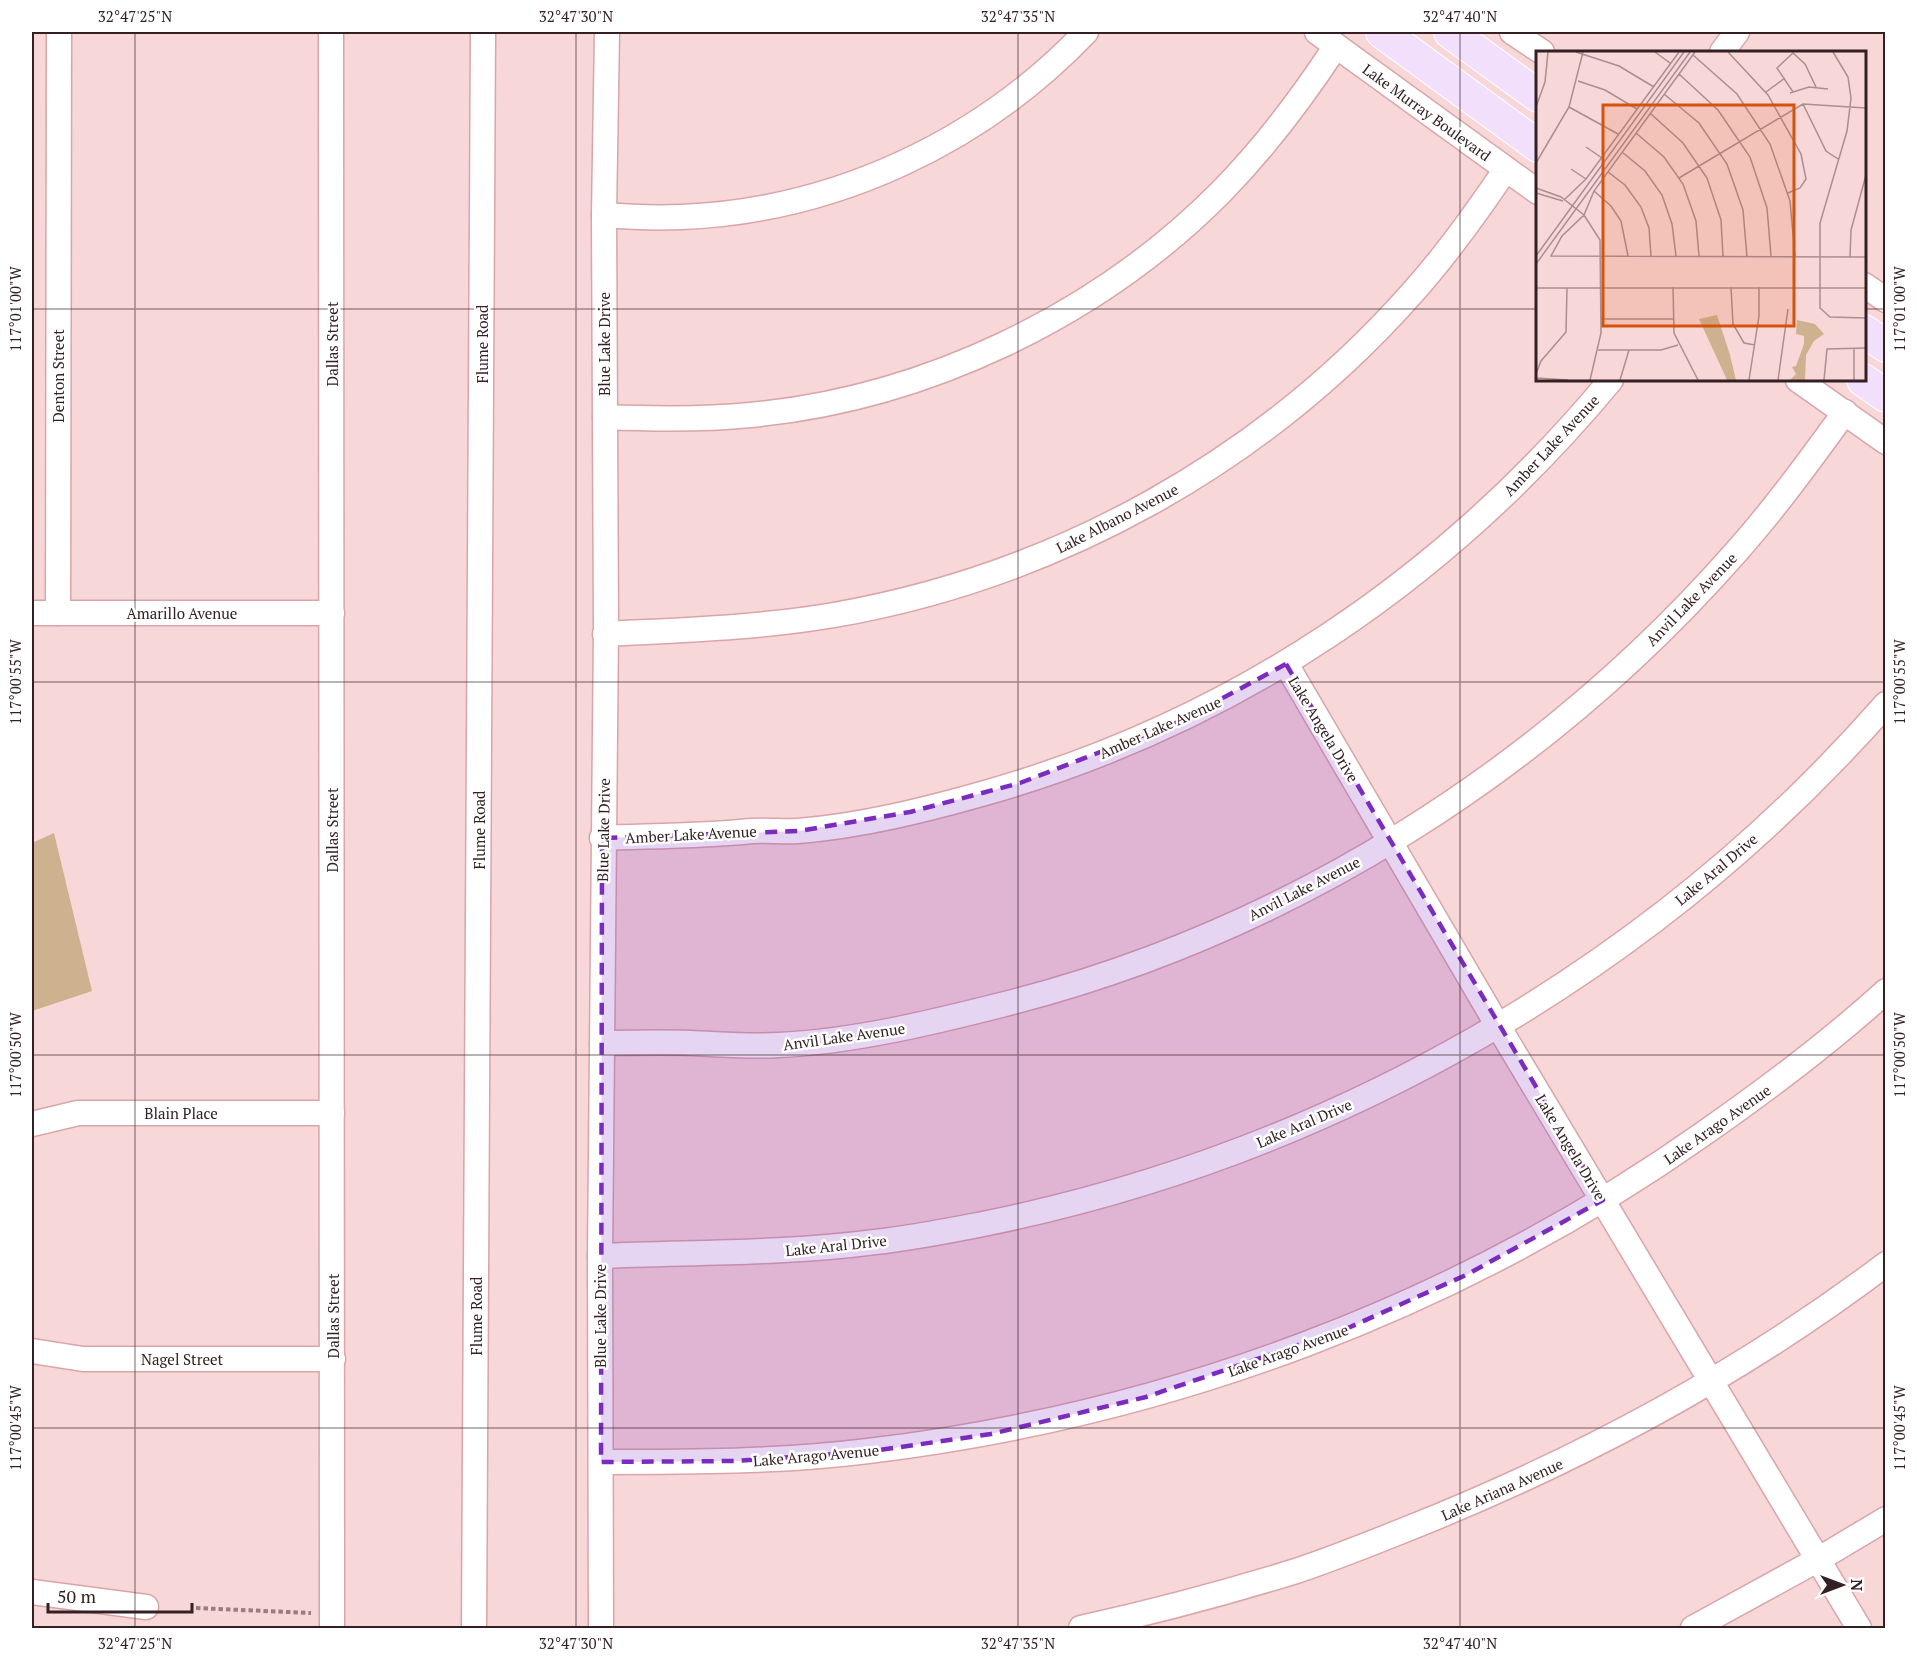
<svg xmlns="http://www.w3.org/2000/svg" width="1917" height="1660" viewBox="0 0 1917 1660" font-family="'PT Serif',serif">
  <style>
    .green { fill: #ceb28f }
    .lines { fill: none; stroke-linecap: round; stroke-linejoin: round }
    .minor-casing { stroke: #d9a5a9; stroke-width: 27 }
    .major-casing { stroke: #fff; stroke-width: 34 }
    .path { stroke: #997e80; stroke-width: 4; stroke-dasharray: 4.5 3; stroke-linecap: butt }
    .minor { stroke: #fff; stroke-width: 24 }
    .major { stroke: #f1dffc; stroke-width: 32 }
    .marked { fill: #7b2cbf; fill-opacity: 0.2; stroke: #7b2cbf; stroke-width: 4.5; stroke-dasharray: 12 8; stroke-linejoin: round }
    .ticks { fill: none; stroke: #342022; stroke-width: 1.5; stroke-opacity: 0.45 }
    .labels { text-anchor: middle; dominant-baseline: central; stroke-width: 5; stroke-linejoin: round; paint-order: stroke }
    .street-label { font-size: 15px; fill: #342022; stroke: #fff }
    .inset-road { fill: none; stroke: #aa8e90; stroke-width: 1.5 }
    .view { fill: #d6530e; fill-opacity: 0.15; stroke: #d6530e; stroke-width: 3 }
    .inset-edge { fill: none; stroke: #342022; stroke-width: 3 }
    .neatline { fill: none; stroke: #342022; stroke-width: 2 }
    .ticks-label { font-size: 15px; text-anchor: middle; fill: #342022 }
  </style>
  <rect width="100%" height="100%" fill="#f8d7d9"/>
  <polygon class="green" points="54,833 92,991 32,1011 32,843"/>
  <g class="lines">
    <defs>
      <g id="minor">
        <polyline points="331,32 332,1628"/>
        <polyline points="1317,32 1538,192"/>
        <polyline points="1512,32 1542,52"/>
        <polyline points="1722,52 1737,32"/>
        <path d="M604,215c25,2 51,3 77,2 154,-6 300,-75 405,-185"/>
        <polyline points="1864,285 1886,300"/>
        <polyline points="1798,380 1886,442"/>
        <path d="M605,417c48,2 96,3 145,-2 174,-16 348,-99 471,-223 44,-45 81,-94 115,-146"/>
        <polyline points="32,613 332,613"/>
        <polyline points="58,613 59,32"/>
        <path d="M605,634c77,-4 153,-6 229,-19 223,-39 429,-153 579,-323 34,-38 64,-80 93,-123"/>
        <polyline points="1286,664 1498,1026 1859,1628"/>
        <path d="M602,838c50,-2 100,-2 150,-7 16,-1 31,1 46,0 63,-5 127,-21 187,-38 250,-71 461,-214 626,-413"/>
        <path d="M602,1043c29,0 59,-1 88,0 29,1 59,4 88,2 73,-3 152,-22 223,-40 284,-71 543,-234 736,-454 39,-44 73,-91 108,-139"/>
        <polyline points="32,1124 78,1113 332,1113"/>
        <path d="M600,1256c92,-4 184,-2 275,-14 37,-4 72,-11 108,-18 347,-70 669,-253 903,-520"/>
        <polyline points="32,1351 83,1359 333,1359"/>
        <path d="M601,1462c89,0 179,0 267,-11 300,-36 588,-143 835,-317 63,-44 125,-90 183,-143"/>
        <polyline points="32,1592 146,1607"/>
        <polyline points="474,1628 483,32"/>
        <polyline points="601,1628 600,1256 606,628 604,215 607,32"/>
        <path d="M1081,1628c72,-16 144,-35 215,-57 36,-12 71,-26 106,-40 172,-68 336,-155 484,-267"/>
        <polyline points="1693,1628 1819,1559 1886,1519"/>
      </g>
      <g id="major">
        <polyline points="1382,32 1538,146"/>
        <polyline points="1450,32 1538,96"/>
        <polyline points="1864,331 1886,346"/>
        <polyline points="1863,380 1886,396"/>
      </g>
    </defs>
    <use href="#minor" class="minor-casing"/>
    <use href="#major" class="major-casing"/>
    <polyline class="path" points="196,1608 311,1613"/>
    <use href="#minor" class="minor"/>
    <use href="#major" class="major"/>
  </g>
  <path class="marked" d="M1286,664l317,536 -137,75 -118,53 -202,69 -155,37 -125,18 -130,9 -135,1 1,-624 197,-7 111,-19 110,-29 158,-61z"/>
  <path class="ticks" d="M135,32v1596M576,32v1596M1018,32v1596M1460,32v1596M32,309h1506M1864,309h22M32,682h1854M32,1055h1854M32,1428h1854"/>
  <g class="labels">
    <g class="street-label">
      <text transform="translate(1427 112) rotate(36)">Lake Murray Boulevard</text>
      <text transform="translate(332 344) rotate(-90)">Dallas Street</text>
      <text transform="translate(482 344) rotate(-90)">Flume Road</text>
      <text transform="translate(604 344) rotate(-90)">Blue Lake Drive</text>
      <text transform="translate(58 376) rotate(-90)">Denton Street</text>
      <text transform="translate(1551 445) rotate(-47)">Amber Lake Avenue</text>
      <text transform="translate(1117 518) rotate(-27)">Lake Albano Avenue</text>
      <text transform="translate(1691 599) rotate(-46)">Anvil Lake Avenue</text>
      <text x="182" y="613">Amarillo Avenue</text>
      <text transform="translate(1160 727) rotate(-24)">Amber Lake Avenue</text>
      <text transform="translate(1324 729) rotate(59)">Lake Angela Drive</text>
      <text transform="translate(332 830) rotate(-90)">Dallas Street</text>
      <text transform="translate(479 830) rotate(-90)">Flume Road</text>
      <text transform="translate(603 830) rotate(-89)">Blue Lake Drive</text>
      <text transform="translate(691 834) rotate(-3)">Amber Lake Avenue</text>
      <text transform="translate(1716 869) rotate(-40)">Lake Aral Drive</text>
      <text transform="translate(1304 888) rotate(-27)">Anvil Lake Avenue</text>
      <text transform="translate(844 1036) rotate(-8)">Anvil Lake Avenue</text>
      <text x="181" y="1113">Blain Place</text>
      <text transform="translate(1304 1123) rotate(-23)">Lake Aral Drive</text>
      <text transform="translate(1717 1124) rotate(-35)">Lake Arago Avenue</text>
      <text transform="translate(1571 1147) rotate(59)">Lake Angela Drive</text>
      <text transform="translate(836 1245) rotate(-6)">Lake Aral Drive</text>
      <text transform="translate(333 1316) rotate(-90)">Dallas Street</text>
      <text transform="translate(476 1316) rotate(-90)">Flume Road</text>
      <text transform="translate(600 1316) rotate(-90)">Blue Lake Drive</text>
      <text transform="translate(1288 1350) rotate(-20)">Lake Arago Avenue</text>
      <text x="182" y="1359">Nagel Street</text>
      <text transform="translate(816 1455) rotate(-5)">Lake Arago Avenue</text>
      <text transform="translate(1502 1489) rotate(-24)">Lake Ariana Avenue</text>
    </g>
  </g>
  <g transform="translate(1536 51)">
    <rect width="330" height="330" fill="#f8d7d9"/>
    <path d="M181,264l13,40 6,25h-9l-28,-61zM261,269l18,4 9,10 -10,7 -8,14 -1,25h-15l6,-6 -4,-7 4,-1 8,-22v-8l-8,-2z" fill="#ceb28f"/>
    <path class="inset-road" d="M40,1l43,14 35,21M119,1l15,11M159,1l-101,139 -10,24 -22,21 -11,20 315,1M192,1l40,43 33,59 5,25 -6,9 -12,5M297,1l15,25 3,21 -4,33 -27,92v85l10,9 36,1M157,4l44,39 33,50 20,57 5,55M143,23l39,36 32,47 17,51 4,48M42,30l27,9 32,19M230,41l19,-14M257,41l-16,-24 16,-15 12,11 11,23M254,42l19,-6 19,2M128,43l35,29 28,41 16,46 4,47M267,53l23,47 12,8M0,56l9,-25 3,-30M33,56l49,27M114,62l33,30 24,35 14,42 2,36M100,82l28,24 19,27 13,37 3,35M50,96l16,11M86,101l23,19 17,24 10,29 4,32M0,112l33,-56 14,-55M35,118l15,10M72,121l17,13 16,22 8,21 2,28M143,127l124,-74 63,4M0,137l25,9 23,18 16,25 1,93 -11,47M58,140l17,15 10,15 7,35M0,142l27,8M28,149l22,-21 93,-127M0,205l148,-204M314,206l1,-27 15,-55M0,213l154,-212M137,236l1,46 24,47M195,236l2,37 11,19 11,2M0,237h330M65,268h72M318,297v32M62,299h63l17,-5M0,323l5,-13 25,-29 1,-44M0,327l32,2M84,329l9,-30M213,329l10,-64v-29M242,329l10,-71M288,329l3,-31 39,-1"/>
    <path class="view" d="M67,54h191v221h-191z"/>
    <rect width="330" height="330" class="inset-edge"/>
  </g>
  <rect width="1917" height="1660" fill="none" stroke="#ffffff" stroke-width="66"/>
  <g transform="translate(1842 1585) rotate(90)" stroke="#ffffff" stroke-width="4.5" paint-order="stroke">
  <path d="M0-4.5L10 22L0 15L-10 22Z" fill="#342022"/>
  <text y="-9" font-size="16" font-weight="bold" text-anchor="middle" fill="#342022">N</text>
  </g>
  <path d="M48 1603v9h144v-9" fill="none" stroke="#342022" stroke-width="3"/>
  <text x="57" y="1603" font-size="18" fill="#342022" stroke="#ffffff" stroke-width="4.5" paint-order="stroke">50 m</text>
  <rect x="33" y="33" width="1851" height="1594" class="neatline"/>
  <g class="ticks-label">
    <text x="135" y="22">32°47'25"N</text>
    <text x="576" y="22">32°47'30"N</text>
    <text x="1018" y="22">32°47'35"N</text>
    <text x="1460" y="22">32°47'40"N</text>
    <text transform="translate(1900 309) rotate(-90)" y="5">117°01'00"W</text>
    <text transform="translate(16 309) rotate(-90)" y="5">117°01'00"W</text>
    <text transform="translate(1900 682) rotate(-90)" y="5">117°00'55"W</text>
    <text transform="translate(16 682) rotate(-90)" y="5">117°00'55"W</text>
    <text transform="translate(1900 1055) rotate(-90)" y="5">117°00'50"W</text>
    <text transform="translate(16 1055) rotate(-90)" y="5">117°00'50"W</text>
    <text transform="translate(1900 1428) rotate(-90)" y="5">117°00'45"W</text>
    <text transform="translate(16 1428) rotate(-90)" y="5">117°00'45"W</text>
    <text x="135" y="1649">32°47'25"N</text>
    <text x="576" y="1649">32°47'30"N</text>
    <text x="1018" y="1649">32°47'35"N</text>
    <text x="1460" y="1649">32°47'40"N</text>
  </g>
</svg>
